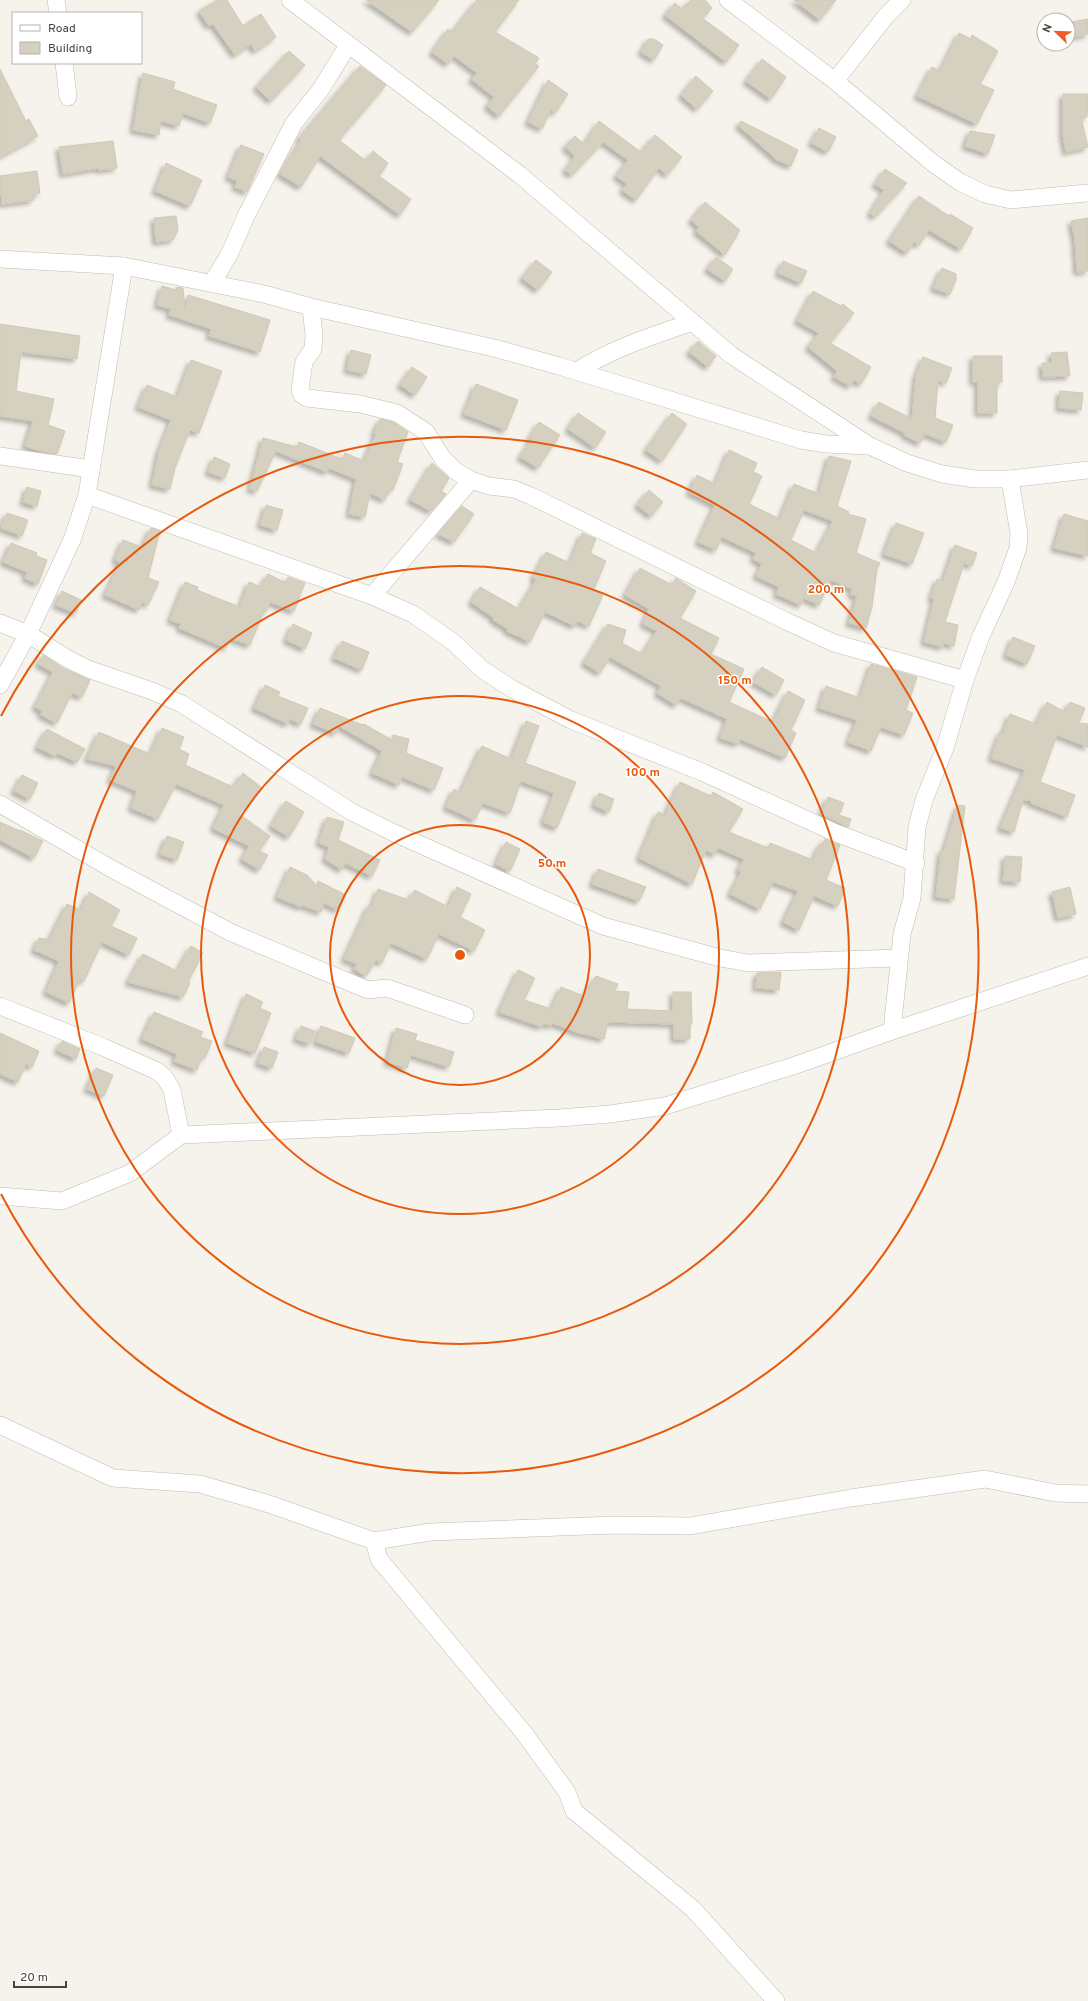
<svg xmlns="http://www.w3.org/2000/svg" width="1088" height="2001" viewBox="0 0 1088 2001" font-family="Overpass,sans-serif">
  <style>
    .building { fill: #d6d0c1; stroke: #d0c9b4; fill-rule: evenodd; filter: url(#shadow) }
    .lines { fill: none; stroke-linecap: round; stroke-linejoin: round }
    .minor-casing { stroke: #c0bcae; stroke-width: 18 }
    .minor { stroke: #fff; stroke-width: 17 }
    .ring { fill: none; stroke: #e8590c; stroke-width: 2 }
    .centre { fill: #e8590c; stroke: #fff; stroke-width: 2 }
    .ring-label { font-size: 12px; text-anchor: middle; font-weight: bold; fill: #e8590c; stroke: #fff; stroke-width: 3; stroke-linejoin: round; paint-order: stroke }
  </style>
  <defs>
    <filter id="shadow"><feDropShadow dx="-3.5" dy="3.5" stdDeviation="2" flood-color="#0004"/></filter>
  </defs>
  <rect width="100%" height="100%" fill="#f5f3eb"/>
  <g class="building">
    <polygon points="217,0 227,0 243,26 261,14 276,37 255,51 251,44 235,55 213,24 209,26 199,11"/>
    <polygon points="366,0 439,0 412,32"/>
    <polygon points="477,0 519,0 495,32 539,58 535,64 539,66 499,116 487,106 494,97 471,79 477,73 454,56 448,64 432,52 448,29 452,32"/>
    <polygon points="691,0 705,0 712,8 702,18 739,45 726,62 665,15 675,3 682,9"/>
    <polygon points="794,0 836,0 820,20"/>
    <polygon points="1088,19 1088,34 1074,37 1072,22"/>
    <polygon points="959,33 971,39 972,35 998,51 980,84 994,90 977,124 917,96 932,67 940,71"/>
    <polygon points="648,39 654,39 663,45 654,60 641,52"/>
    <polygon points="289,51 305,65 271,101 256,87"/>
    <polygon points="762,59 786,77 771,99 746,81"/>
    <polygon points="360,66 386,85 339,140 366,161 373,151 388,163 379,176 411,199 400,215 320,156 301,187 280,174 301,140 299,138"/>
    <polygon points="0,69 26,121 29,119 38,136 0,157"/>
    <polygon points="143,73 175,82 173,89 217,105 210,123 183,113 179,126 161,121 159,135 133,130"/>
    <polygon points="696,76 713,91 697,109 681,95"/>
    <polygon points="548,80 568,94 555,113 551,110 542,129 528,122"/>
    <polygon points="1063,94 1088,94 1087,117 1081,117 1088,147 1066,152 1063,135"/>
    <polygon points="599,121 641,152 655,135 682,157 667,175 659,168 636,200 622,190 627,184 616,176 628,160 603,142 572,175 565,170 575,156 565,147 575,136 584,144"/>
    <polygon points="741,121 798,150 791,166 777,160 738,125"/>
    <polygon points="819,128 836,137 828,152 811,143"/>
    <polygon points="970,131 995,135 988,154 965,146"/>
    <polygon points="113,141 117,168 99,170 99,168 63,174 59,147"/>
    <polygon points="241,145 264,154 247,192 235,187 237,181 228,177"/>
    <polygon points="166,163 202,180 190,206 155,191"/>
    <polygon points="885,169 907,183 875,217 870,213 884,190 875,184"/>
    <polygon points="37,171 40,193 33,194 34,200 2,204 0,176"/>
    <polygon points="919,196 949,216 950,214 973,228 961,249 929,230 919,245 914,242 907,253 889,241"/>
    <polygon points="705,202 740,230 725,255 696,231 699,227 691,220"/>
    <polygon points="176,216 178,230 173,240 156,242 154,218"/>
    <polygon points="1088,218 1088,271 1077,272 1075,239 1071,221"/>
    <polygon points="716,257 733,269 725,281 707,269"/>
    <polygon points="536,260 552,272 538,290 522,278"/>
    <polygon points="783,261 807,271 801,283 778,273"/>
    <polygon points="942,268 956,274 956,280 950,294 933,288"/>
    <polygon points="162,286 176,290 177,287 183,288 185,309 188,295 270,320 260,352 209,336 211,329 169,315 171,309 157,305"/>
    <polygon points="813,291 841,306 843,304 854,313 830,343 871,367 861,384 854,380 850,386 834,377 837,371 808,347 819,333 797,321"/>
    <polygon points="0,324 80,336 77,359 21,352 16,391 54,399 48,425 65,431 57,454 43,452 25,446 33,421 0,416"/>
    <polygon points="698,341 716,356 708,367 689,352"/>
    <polygon points="351,350 371,355 366,374 347,370"/>
    <polygon points="1067,352 1070,376 1043,377 1042,363 1052,363 1051,353"/>
    <polygon points="973,356 1002,356 1002,382 997,382 997,413 978,413 978,382 973,382"/>
    <polygon points="923,357 952,368 946,383 938,380 935,418 953,425 946,442 925,434 920,443 904,435 905,433 871,416 879,402 912,419 916,376"/>
    <polygon points="191,360 222,371 199,433 190,430 175,468 170,489 152,485 159,451 171,420 138,407 147,385 177,397"/>
    <polygon points="412,367 427,377 415,395 400,385"/>
    <polygon points="476,384 518,400 506,430 464,414"/>
    <polygon points="1060,391 1083,393 1081,410 1059,408"/>
    <polygon points="578,413 606,432 595,448 568,429"/>
    <polygon points="672,413 687,424 662,461 646,450"/>
    <polygon points="380,419 393,422 408,432 397,462 403,464 393,490 390,489 385,500 370,493 365,517 349,514 356,479 329,468 327,472 276,451 257,491 250,489 263,438 297,447 299,442 342,459 345,453 364,461 376,434 374,433"/>
    <polygon points="539,422 560,435 538,468 520,457 531,440 529,439"/>
    <path d="M729,450l28,13 -4,9 9,4 -13,28 31,15 14,-35 25,10 10,-38 22,5 -14,45 12,6 -1,2 18,5 -10,34 24,10 -3,6 -5,38 -6,21 -17,-5 8,-27 -6,-1 1,-6 -21,-9 -12,25 -15,-7 -3,7 -25,-11 3,-7 -23,-11 6,-12 -9,-5 3,-6 -34,-16 -6,13 -18,-8 17,-37 -26,-13 8,-17 18,9zM804,510l29,11 -17,32 -25,-13z"/>
    <polygon points="214,457 230,464 225,478 208,472"/>
    <polygon points="432,463 449,478 441,491 446,494 431,511 410,500"/>
    <polygon points="27,487 41,491 37,506 23,502"/>
    <polygon points="649,490 663,502 651,516 637,505"/>
    <polygon points="266,505 283,510 277,530 260,525"/>
    <polygon points="462,506 474,514 454,542 438,534"/>
    <polygon points="7,513 28,520 22,536 1,528"/>
    <polygon points="1064,514 1088,521 1088,556 1054,548"/>
    <polygon points="896,523 924,533 912,564 884,554"/>
    <polygon points="151,528 160,531 148,578 159,582 148,605 142,602 139,610 105,595 120,562 115,560 123,540 142,547"/>
    <polygon points="582,533 596,539 590,553 606,561 593,591 603,595 589,626 577,621 575,626 545,612 530,642 507,631 508,629 493,620 494,618 471,602 480,587 519,609 536,580 533,578 546,552 570,563"/>
    <polygon points="11,543 37,553 36,556 47,560 38,584 25,578 27,572 3,562"/>
    <polygon points="955,545 977,553 972,566 964,563 945,622 958,625 954,646 944,643 943,647 924,642 934,599 931,598 937,579 943,581"/>
    <polygon points="640,568 672,585 676,578 696,591 680,618 719,638 711,654 744,669 729,702 773,722 788,691 805,700 791,730 796,733 785,758 740,739 738,744 720,738 727,719 681,698 676,705 657,693 661,686 610,657 600,673 584,663 608,624 626,630 622,643 642,654 657,631 643,624 649,609 625,595"/>
    <polygon points="268,574 286,583 288,577 305,583 294,611 270,602 266,612 264,611 250,645 230,638 226,648 179,628 181,624 170,620 185,582 198,587 197,590 240,607 249,582 261,587"/>
    <polygon points="62,591 81,600 76,613 56,605"/>
    <polygon points="293,624 312,633 305,649 286,640"/>
    <polygon points="1013,637 1035,646 1027,664 1006,655"/>
    <polygon points="342,641 369,652 362,670 334,658"/>
    <polygon points="43,655 63,668 90,680 82,697 72,693 57,723 41,715 42,711 35,707 53,672 38,664"/>
    <polygon points="871,664 917,677 906,710 913,713 904,735 881,727 871,751 848,742 857,720 819,708 826,686 860,698"/>
    <polygon points="762,667 784,680 776,695 753,682"/>
    <polygon points="265,685 280,692 278,696 308,708 301,724 290,719 288,724 254,708"/>
    <polygon points="1047,702 1065,712 1070,702 1085,708 1079,723 1088,724 1088,747 1057,735 1040,782 1075,795 1067,817 1031,803 1030,800 1023,800 1014,832 1000,828 1025,770 991,758 1000,732 1003,733 1010,714 1036,724"/>
    <polygon points="320,708 363,725 364,724 392,740 393,735 409,739 406,753 443,768 434,790 402,777 399,785 372,773 382,751 339,726 336,733 313,724"/>
    <polygon points="526,721 539,726 525,763 576,782 557,828 543,822 554,793 521,781 510,813 483,803 475,820 446,807 454,789 460,793 482,746 509,758 510,756 512,757"/>
    <polygon points="162,728 184,737 179,749 189,754 185,765 233,787 243,773 261,787 239,814 270,836 259,851 268,855 259,870 242,859 249,846 213,828 224,805 176,784 158,819 131,808 137,791 110,780 116,766 87,759 99,732 150,754"/>
    <polygon points="47,729 85,749 77,762 57,753 55,756 37,747"/>
    <polygon points="22,775 38,783 30,799 14,791"/>
    <polygon points="680,782 711,796 713,792 743,809 729,832 768,848 770,843 813,860 820,844 822,845 825,839 840,845 826,880 845,888 838,906 814,896 799,930 783,922 798,891 773,882 760,909 730,894 741,872 738,870 744,859 718,848 715,855 706,850 692,884 639,858 658,812 665,815"/>
    <polygon points="599,793 614,799 609,812 594,805"/>
    <polygon points="828,797 844,803 839,815 851,819 848,827 821,814"/>
    <polygon points="286,801 304,812 289,837 271,826"/>
    <polygon points="958,805 965,806 954,899 936,897 941,850 944,851"/>
    <polygon points="327,817 344,822 338,840 380,860 372,876 345,863 342,870 325,859 329,847 319,843"/>
    <polygon points="0,822 20,831 20,830 43,841 34,858 0,840"/>
    <polygon points="167,836 184,842 177,860 160,854"/>
    <polygon points="506,842 520,849 510,871 496,864"/>
    <polygon points="1005,856 1022,857 1020,882 1003,881"/>
    <polygon points="290,867 307,875 317,886 318,881 346,895 338,910 324,903 321,912 301,905 301,907 277,897"/>
    <polygon points="598,869 646,887 639,901 592,884"/>
    <polygon points="457,887 471,894 460,917 485,930 474,951 439,934 427,959 391,943 382,963 376,960 366,976 354,969 357,964 344,959 369,905 372,906 378,889 409,900 415,890 448,907"/>
    <polygon points="1070,887 1076,914 1058,918 1052,892"/>
    <polygon points="89,892 120,910 111,926 137,938 129,955 102,942 84,981 80,979 69,1003 46,992 59,961 34,950 39,938 49,940 67,904 81,910"/>
    <polygon points="191,946 203,953 188,982 190,983 183,997 128,982 143,954 177,971"/>
    <polygon points="518,970 535,978 524,1000 551,1009 561,987 584,996 596,976 618,984 615,991 629,992 627,1009 673,1011 673,992 691,992 692,1024 690,1024 690,1039 674,1039 674,1024 608,1022 604,1039 579,1033 552,1023 551,1026 543,1023 542,1027 499,1012"/>
    <polygon points="781,972 779,990 756,988 757,973"/>
    <polygon points="246,994 263,1002 260,1008 271,1013 255,1053 227,1043"/>
    <polygon points="154,1012 203,1032 200,1037 212,1041 205,1058 202,1057 197,1070 174,1061 177,1054 142,1039"/>
    <polygon points="301,1026 315,1031 310,1044 296,1039"/>
    <polygon points="321,1026 355,1038 349,1053 316,1042"/>
    <polygon points="396,1028 417,1034 415,1040 454,1052 449,1067 411,1055 407,1068 387,1062"/>
    <polygon points="0,1033 39,1051 32,1067 26,1064 18,1082 0,1074"/>
    <polygon points="62,1041 80,1049 76,1059 57,1050"/>
    <polygon points="264,1047 278,1052 272,1068 258,1063"/>
    <polygon points="96,1068 113,1075 104,1096 87,1089"/>
  </g>
  <g class="lines">
    <defs>
      <g id="minor">
        <polyline points="56,0 58,13"/>
        <polyline points="290,0 520,175 731,355 870,446 907,463 942,474 975,479 1010,479 1088,470"/>
        <polyline points="728,0 835,81 934,164 960,182 985,194 1011,200 1088,193"/>
        <polyline points="64,63 68,97"/>
        <polyline points="835,81 886,16 902,0"/>
        <polyline points="0,259 124,266 264,294 311,307 494,348 559,366 801,440 826,444 868,446"/>
        <polyline points="212,283 229,255 246,216 294,123 321,89 348,45"/>
        <polyline points="311,307 314,335 313,349 304,362 300,389 302,395 307,398 360,404 397,413 426,432 443,459 457,472 471,480 489,486 514,489 531,496 786,621 834,643 965,680"/>
        <path d="M577,371c38,-24 73,-34 115,-49"/>
        <polyline points="0,456 91,469"/>
        <polyline points="87,495 372,596 413,614 453,642 483,670 514,690 571,720 702,772 836,833 916,863"/>
        <polyline points="372,596 471,480"/>
        <polyline points="0,623 28,634 68,659 88,669 152,691 182,704 352,812 392,832 603,926 720,958 748,963 899,958"/>
        <polyline points="0,685 28,634 72,540 87,495 124,266"/>
        <polyline points="0,804 112,869 232,933 368,990 387,988 465,1015"/>
        <polyline points="0,1006 103,1047 157,1071 165,1078 172,1090 181,1135"/>
        <polyline points="892,1031 902,934 912,898 917,827 924,800 945,748 965,680 981,636 1006,582 1018,548 1019,534 1010,479"/>
        <polyline points="0,1196 62,1201 130,1173 181,1135 559,1118 610,1114 665,1106 796,1065 892,1031 1088,966"/>
        <polyline points="0,1425 113,1478 200,1484 269,1504 374,1541 379,1559 524,1733 567,1792 574,1811 693,1909 776,2001"/>
        <polyline points="374,1541 430,1532 614,1525 690,1526 851,1498 985,1479 1055,1493 1088,1494"/>
      </g>
    </defs>
    <use href="#minor" class="minor-casing"/>
    <use href="#minor" class="minor"/>
  </g>
  <g class="ring">
    <circle cx="460" cy="955" r="130"/>
    <circle cx="460" cy="955" r="259"/>
    <circle cx="460" cy="955" r="389"/>
    <path d="M1 716A518 518 0 1 1 1 1194"/>
  </g>
  <circle cx="460" cy="955" r="6" class="centre"/>
  <g class="ring-label">
    <text x="826" y="593">200 m</text>
    <text x="735" y="684">150 m</text>
    <text x="643" y="776">100 m</text>
    <text x="552" y="867">50 m</text>
  </g>
  <rect x="12" y="12" width="130" height="52" fill="#ffffff" stroke="#b6b4b0"/>
  <rect x="20" y="25" width="20" height="6" fill="#ffffff" stroke="#b6b4b0"/>
  <text x="48" y="32" font-size="12" fill="#494439">Road</text>
  <rect x="20" y="42" width="20" height="12" fill="#d6d0c1" stroke="#b6b4b0"/>
  <text x="48" y="52" font-size="12" fill="#494439">Building</text>
  <g transform="translate(1056 32) rotate(293)"><circle r="19" fill="#ffffff" stroke="#b6b4b0"/>
  <path d="M0-3L7 15L0 10L-7 15Z" fill="#ef5c28"/>
  <text y="-6" font-size="11" font-weight="bold" text-anchor="middle" fill="#494439">N</text>
  </g>
  <path d="M14 1981v6h52v-6" fill="none" stroke="#494439" stroke-width="2"/>
  <text x="20" y="1981" font-size="12" fill="#494439" stroke="#ffffff" stroke-width="3" paint-order="stroke">20 m</text>
</svg>
